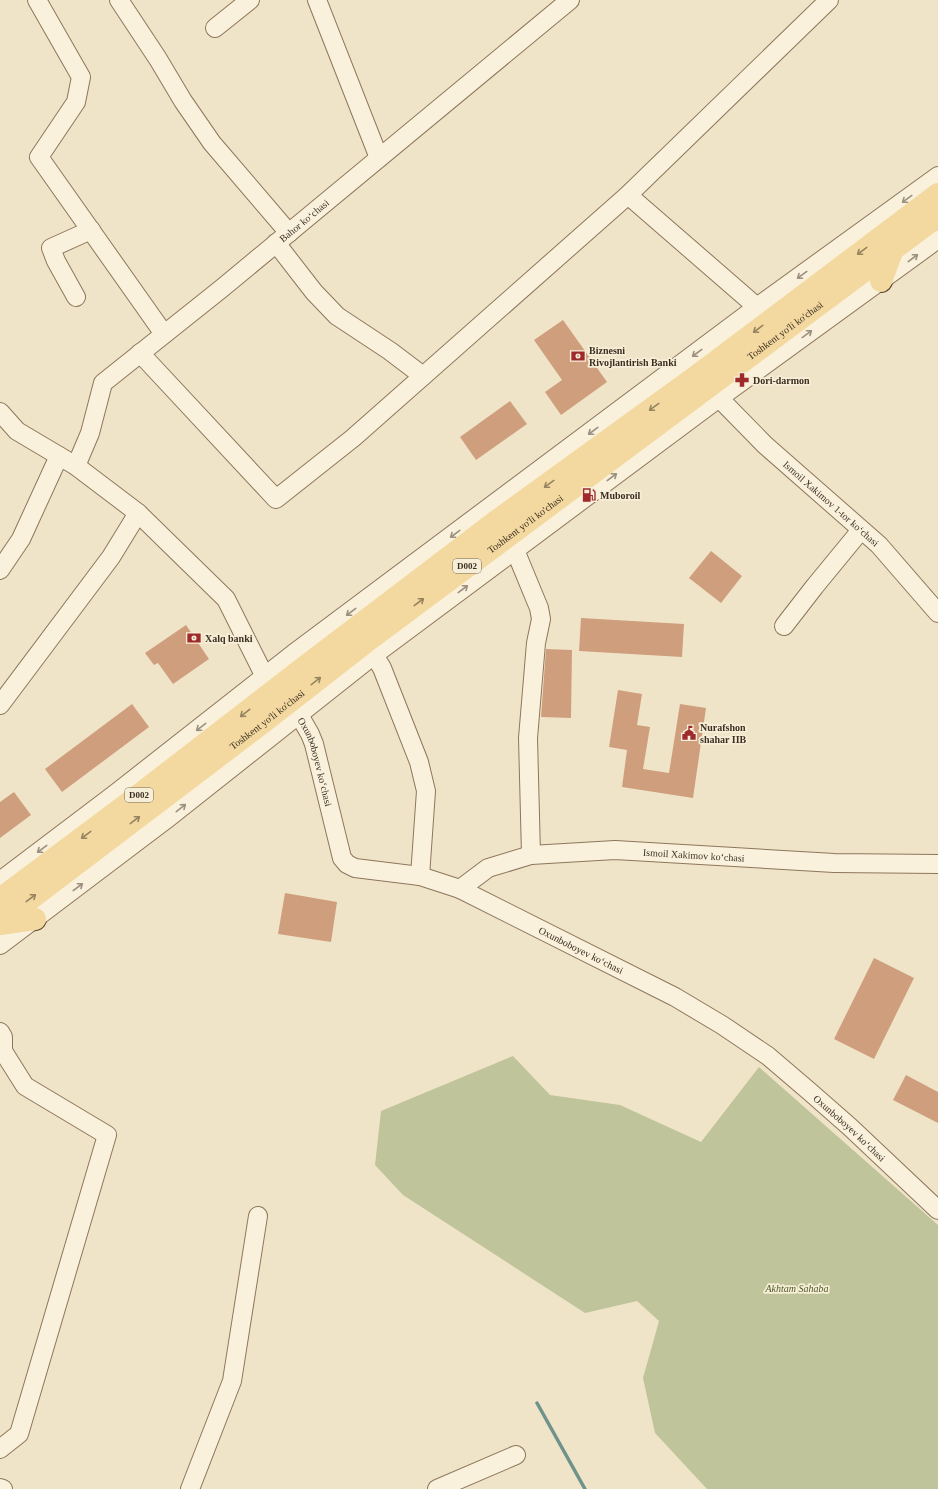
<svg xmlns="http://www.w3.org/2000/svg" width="938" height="1489" viewBox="0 0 938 1489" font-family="Georgia,serif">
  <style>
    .cemetery { fill: #bfc49a }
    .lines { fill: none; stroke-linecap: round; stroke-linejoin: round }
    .stream { stroke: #6f938a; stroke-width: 3.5 }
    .building { fill: #cf9f7d }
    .minor-casing { stroke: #8d765c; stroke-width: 20 }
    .major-casing { stroke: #5b4430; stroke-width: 24 }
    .minor { stroke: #faf1dc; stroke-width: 18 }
    .major { stroke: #f3d9a0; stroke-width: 22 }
    .oneway { stroke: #9c907e }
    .oneway2 { stroke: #988460 }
    .labels { text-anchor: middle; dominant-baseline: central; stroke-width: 3.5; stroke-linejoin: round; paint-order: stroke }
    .shield { fill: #f7eed8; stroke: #756857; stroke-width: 1 }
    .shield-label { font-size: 9px; font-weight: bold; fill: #3d2e20 }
    .street-label { font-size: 10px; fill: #3d2e20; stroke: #f7eed8 }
    .poi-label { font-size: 10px; font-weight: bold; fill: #3d2e20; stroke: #f7eed8; text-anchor: start }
    .park-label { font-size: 10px; font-style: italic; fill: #4d5a26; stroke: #f7eed8 }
  </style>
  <rect width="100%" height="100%" fill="#f0e4c8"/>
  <polygon class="cemetery" points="513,1056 550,1095 620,1105 701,1142 759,1067 938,1225 938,1489 707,1489 655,1433 643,1378 659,1321 637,1301 585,1313 403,1195 375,1165 381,1111"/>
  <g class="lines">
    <polyline class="stream" points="537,1403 585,1489"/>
  </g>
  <g class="building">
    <polygon points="563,320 607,382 561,415 545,392 562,380 534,340"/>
    <polygon points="510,401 527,424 476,460 460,437"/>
    <polygon points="711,551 742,576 721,603 689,578"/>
    <polygon points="581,618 684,624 682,657 579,651"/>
    <polygon points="186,625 209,659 173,684 158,663 154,665 145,653"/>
    <polygon points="546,649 572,650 571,718 541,717"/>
    <polygon points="618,690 642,694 637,725 650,727 643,769 669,773 680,704 706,708 693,798 622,787 627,750 609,747"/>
    <polygon points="132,704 149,727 62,792 45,769"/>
    <polygon points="14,792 31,815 0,838 0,802"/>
    <polygon points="285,893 337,902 331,942 278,934"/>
    <polygon points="874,958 914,978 874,1059 834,1039"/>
    <polygon points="906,1075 938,1092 938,1123 893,1100"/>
  </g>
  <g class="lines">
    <defs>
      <g id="minor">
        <polyline points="37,0 81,77 76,102 39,157 164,334"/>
        <polyline points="119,0 158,59 183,101 212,143 289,233"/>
        <polyline points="317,0 379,158"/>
        <polyline points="215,28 250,0"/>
        <polyline points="628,195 757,307"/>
        <polyline points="276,243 314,292 337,316 390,351 423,376"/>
        <polyline points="76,297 56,261 51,248 91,230"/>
        <polyline points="140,353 276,499 353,438 628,195 829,0"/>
        <path id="s1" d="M719,398l46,47 114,100 59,68"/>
        <polyline points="0,412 17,431 76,466 138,513 226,599 265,677"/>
        <path id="s2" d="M76,466l14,-33 13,-50 118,-94 349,-289"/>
        <polyline points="515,550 539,608 541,619 536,643 528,738 531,855"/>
        <polyline points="0,570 21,539 59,456"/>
        <polyline points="784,626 815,586 861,530"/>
        <polyline points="374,655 382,668 419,762 426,791 420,876"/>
        <polyline points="0,705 111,557 138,513"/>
        <path id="s3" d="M299,715l11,19 4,10 28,114 5,6 8,4 65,8 40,13 215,108 47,28 46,31 41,35 41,36 88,83"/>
        <polyline points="0,881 115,794 293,654 757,307 938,176"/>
        <path id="s4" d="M460,889l28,-21 43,-13 84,-5 219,13 104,1"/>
        <polyline points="0,945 168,818 374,655 719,398 938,239"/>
        <polyline points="0,1032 3,1037 3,1051 25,1086 107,1135 19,1434 0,1449"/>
        <polyline points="0,1488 3,1489"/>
        <polyline points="190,1489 232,1381 258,1216"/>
        <polyline points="437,1489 516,1455"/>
      </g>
      <g id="major">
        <polyline points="881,281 893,249"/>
        <polyline points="0,899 131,801 303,668 495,522 698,375 938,194"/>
        <path id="s5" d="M0,922l261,-198 105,-82 572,-426"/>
        <polyline points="0,924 35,919"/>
      </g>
    </defs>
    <use href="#minor" class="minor-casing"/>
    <use href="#major" class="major-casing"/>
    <use href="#minor" class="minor"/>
    <use href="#major" class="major"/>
  </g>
  <defs><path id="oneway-shaft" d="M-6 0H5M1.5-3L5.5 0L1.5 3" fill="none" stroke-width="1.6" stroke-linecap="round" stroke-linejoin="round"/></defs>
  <g class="oneway">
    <use href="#oneway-shaft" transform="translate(907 199) rotate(144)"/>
    <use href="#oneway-shaft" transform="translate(913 258) rotate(-37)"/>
    <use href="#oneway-shaft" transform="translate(802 275) rotate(144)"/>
    <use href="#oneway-shaft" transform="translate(807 334) rotate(-36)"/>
    <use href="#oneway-shaft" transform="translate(697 353) rotate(143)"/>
    <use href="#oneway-shaft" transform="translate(593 431) rotate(143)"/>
    <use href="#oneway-shaft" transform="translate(612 477) rotate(-37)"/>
    <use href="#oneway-shaft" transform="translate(455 534) rotate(143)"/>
    <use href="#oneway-shaft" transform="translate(463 589) rotate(-37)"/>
    <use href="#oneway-shaft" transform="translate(351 612) rotate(143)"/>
    <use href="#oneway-shaft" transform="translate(201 727) rotate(142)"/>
    <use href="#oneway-shaft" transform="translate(181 808) rotate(-38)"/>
    <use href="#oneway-shaft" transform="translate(42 849) rotate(143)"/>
    <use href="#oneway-shaft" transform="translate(78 887) rotate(-37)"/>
  </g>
  <g class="oneway2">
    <use href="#oneway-shaft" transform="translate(862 251) rotate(143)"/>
    <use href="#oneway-shaft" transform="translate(758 329) rotate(143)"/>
    <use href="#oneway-shaft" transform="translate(654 407) rotate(144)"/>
    <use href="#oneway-shaft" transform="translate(549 484) rotate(144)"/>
    <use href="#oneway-shaft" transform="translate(419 602) rotate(-37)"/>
    <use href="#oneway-shaft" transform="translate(316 681) rotate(-38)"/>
    <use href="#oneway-shaft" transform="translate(245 713) rotate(142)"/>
    <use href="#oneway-shaft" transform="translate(135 820) rotate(-37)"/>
    <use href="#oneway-shaft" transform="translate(86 835) rotate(143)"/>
    <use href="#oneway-shaft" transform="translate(31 898) rotate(-37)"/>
  </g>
  <defs>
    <symbol id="bank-bare" viewBox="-9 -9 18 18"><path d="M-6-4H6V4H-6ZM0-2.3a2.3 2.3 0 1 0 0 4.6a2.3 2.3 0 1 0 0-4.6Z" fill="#9e2a2b" stroke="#f7eed8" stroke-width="2.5" paint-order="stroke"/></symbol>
    <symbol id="pharmacy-bare" viewBox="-9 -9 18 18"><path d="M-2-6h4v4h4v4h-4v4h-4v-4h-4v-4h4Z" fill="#9e2a2b" stroke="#f7eed8" stroke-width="2.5" paint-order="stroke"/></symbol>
    <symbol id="fuel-bare" viewBox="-9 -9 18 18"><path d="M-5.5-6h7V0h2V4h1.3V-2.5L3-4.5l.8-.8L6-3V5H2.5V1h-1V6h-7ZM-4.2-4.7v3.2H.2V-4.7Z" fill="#9e2a2b" stroke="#f7eed8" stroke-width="2.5" paint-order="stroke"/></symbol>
    <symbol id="civic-bare" viewBox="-9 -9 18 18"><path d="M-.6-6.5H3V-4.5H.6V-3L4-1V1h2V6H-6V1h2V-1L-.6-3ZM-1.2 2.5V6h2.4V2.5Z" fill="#9e2a2b" stroke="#f7eed8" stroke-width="2.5" paint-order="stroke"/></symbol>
  </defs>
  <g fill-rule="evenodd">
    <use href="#bank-bare" x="568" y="346" width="20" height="20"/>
    <use href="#pharmacy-bare" x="732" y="370" width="20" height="20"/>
    <use href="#fuel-bare" x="579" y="485" width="20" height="20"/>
    <use href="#bank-bare" x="184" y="628" width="20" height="20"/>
    <use href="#civic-bare" x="679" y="723" width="20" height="20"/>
  </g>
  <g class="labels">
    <g class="shield">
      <rect x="453" y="559" width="28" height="14" rx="3"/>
      <rect x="125" y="788" width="28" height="14" rx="3"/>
    </g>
    <g class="shield-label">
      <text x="467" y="566">D002</text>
      <text x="139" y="795">D002</text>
    </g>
    <g class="street-label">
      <text stroke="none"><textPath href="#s2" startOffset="346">Bahor ko‘chasi</textPath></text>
      <text stroke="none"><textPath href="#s5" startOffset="983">Toshkent yo'li ko'chasi</textPath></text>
      <text stroke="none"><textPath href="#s1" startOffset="154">Ismoil Xakimov 1-tor ko‘chasi</textPath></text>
      <text stroke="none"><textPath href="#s5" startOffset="659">Toshkent yo'li ko'chasi</textPath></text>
      <text stroke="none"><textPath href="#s5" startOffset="335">Toshkent yo'li ko'chasi</textPath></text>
      <text stroke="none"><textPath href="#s3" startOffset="50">Oxunboboyev ko‘chasi</textPath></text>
      <text stroke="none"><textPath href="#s4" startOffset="243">Ismoil Xakimov ko‘chasi</textPath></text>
      <text stroke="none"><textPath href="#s3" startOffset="410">Oxunboboyev ko‘chasi</textPath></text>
      <text stroke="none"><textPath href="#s3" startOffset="734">Oxunboboyev ko‘chasi</textPath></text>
    </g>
    <g class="poi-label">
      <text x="589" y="350">Biznesni<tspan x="589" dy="12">Rivojlantirish Banki</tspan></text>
      <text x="753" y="380">Dori-darmon</text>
      <text x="600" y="495">Muboroil</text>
      <text x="205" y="638">Xalq banki</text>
      <text x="700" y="727">Nurafshon<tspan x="700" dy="12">shahar IIB</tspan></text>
    </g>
    <g class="park-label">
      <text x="797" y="1288">Akhtam Sahaba</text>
    </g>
  </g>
</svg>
